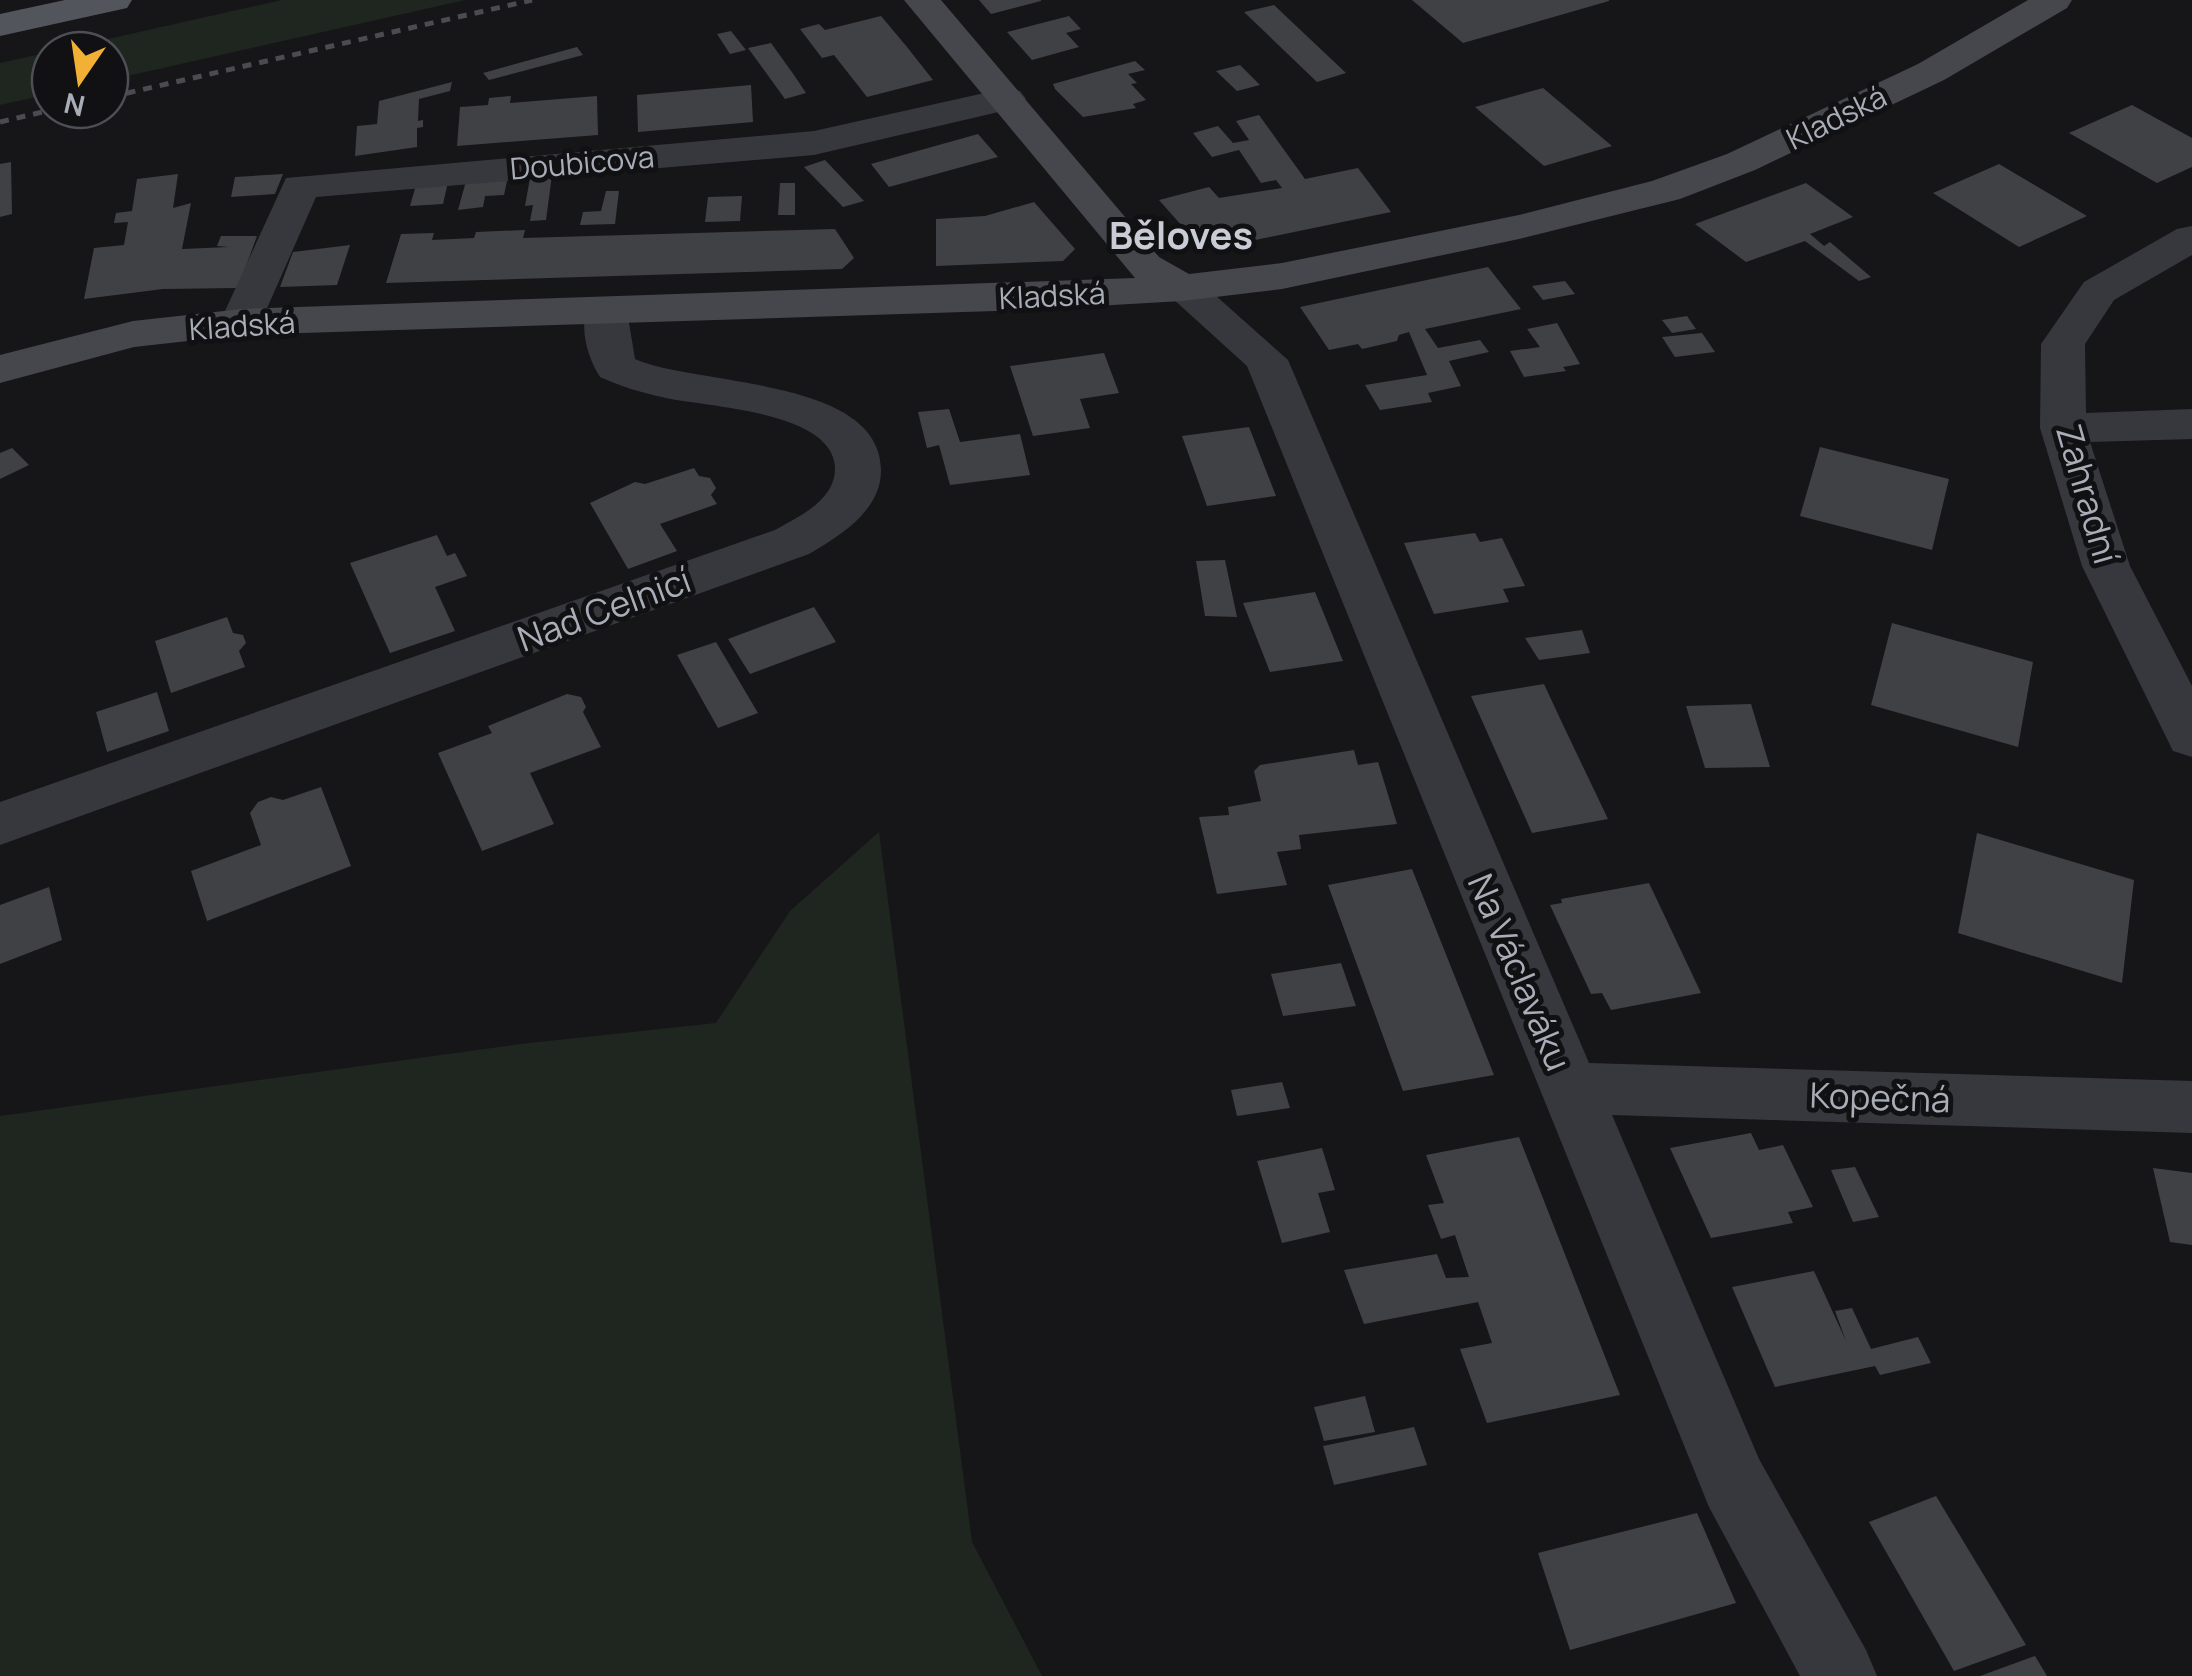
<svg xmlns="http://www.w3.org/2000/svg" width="2192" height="1676" viewBox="0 0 2192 1676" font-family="Manrope,sans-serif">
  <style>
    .green { fill: #1e261f }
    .building { fill: #404145 }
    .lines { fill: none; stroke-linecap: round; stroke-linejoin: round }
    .street { fill: #37383d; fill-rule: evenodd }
    .secondary { fill: #45474d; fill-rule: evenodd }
    .primary { fill: #53555c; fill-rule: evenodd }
    .rail { stroke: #4a4c52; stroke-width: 5; stroke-dasharray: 9 8; stroke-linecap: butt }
    .labels { text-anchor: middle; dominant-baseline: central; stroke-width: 10; stroke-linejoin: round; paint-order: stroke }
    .far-street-label { font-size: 30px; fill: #a8adb8; stroke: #111113 }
    .street-label { font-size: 35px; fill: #a8adb8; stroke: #111113 }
    .far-district-label { font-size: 38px; font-weight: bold; fill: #c9ccd4; stroke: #111113 }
  </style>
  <rect width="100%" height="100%" fill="#161618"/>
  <g class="green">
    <polygon points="282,0 465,0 110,80 110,50 59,50"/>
    <polygon points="50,52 50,94 0,105 0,63"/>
    <polygon points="879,832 972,1542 1042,1676 0,1676 0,1116 520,1044 716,1023 790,911"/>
  </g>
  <g class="building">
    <polygon points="979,0 1041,0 1041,1 991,14"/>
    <polygon points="1412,0 1609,0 1609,1 1463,43"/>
    <polygon points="1274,5 1346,73 1317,82 1244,12"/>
    <polygon points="881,16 907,47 933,80 867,97 834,55 822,58 800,29 819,24 825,30"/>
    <polygon points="1069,16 1081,29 1066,33 1079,47 1032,60 1007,32"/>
    <polygon points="731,31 746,50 730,54 717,34"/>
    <polygon points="771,43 794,75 806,93 785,99 748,48"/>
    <polygon points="577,47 583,55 489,80 483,73"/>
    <polygon points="1135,61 1145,70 1128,74 1137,83 1131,84 1146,100 1133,104 1136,108 1083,117 1055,89 1053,84"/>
    <polygon points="1240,65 1260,85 1237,91 1216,71"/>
    <polygon points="452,82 450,91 419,99 418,121 423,120 423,127 417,128 417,147 355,156 357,126 377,124 379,101"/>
    <polygon points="751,85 753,122 638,132 637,95"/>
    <polygon points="1543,88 1612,146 1544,166 1475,107"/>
    <polygon points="511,96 510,103 597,96 598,135 457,146 460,107 488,105 489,98"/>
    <polygon points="2132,105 2192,138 2192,167 2157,183 2069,133"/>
    <polygon points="1259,115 1305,179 1358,168 1391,212 1217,248 1197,243 1159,200 1209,187 1219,198 1282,188 1276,180 1261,183 1239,150 1212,157 1193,133 1218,126 1233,143 1249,140 1236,121"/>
    <polygon points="978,134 998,157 889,187 871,164"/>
    <polygon points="825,160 864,201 843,207 804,167"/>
    <polygon points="11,162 12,214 0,217 0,164"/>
    <polygon points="1999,164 2087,216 2019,247 1933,193"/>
    <polygon points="178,174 173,208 191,203 182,249 229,247 217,246 221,236 257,236 238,288 163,289 84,299 94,248 124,245 128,222 114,223 116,213 132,211 137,179"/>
    <polygon points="283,174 275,194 231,197 235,177"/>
    <polygon points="552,175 546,220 530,221 533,205 525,206 530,178"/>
    <polygon points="508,176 504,195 485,196 483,207 458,210 466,181"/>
    <polygon points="448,182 443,204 410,206 416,185"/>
    <polygon points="780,183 795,183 795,215 778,215"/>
    <polygon points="1806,183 1853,217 1810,234 1824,246 1830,242 1871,277 1859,281 1805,241 1746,262 1695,224"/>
    <polygon points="606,191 619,191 615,224 580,225 583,212 601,211"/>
    <polygon points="742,196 740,221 705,222 708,197"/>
    <polygon points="1034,202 1075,249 1063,261 936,266 936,219 985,216"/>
    <polygon points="835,229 854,258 842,269 386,283 401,234 434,233 432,240 474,238 476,232 525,230 523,238"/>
    <polygon points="350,245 337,285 280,287 293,252"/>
    <polygon points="1488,267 1521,309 1425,329 1438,348 1480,340 1489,352 1449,361 1461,386 1428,393 1432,402 1380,410 1365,385 1427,375 1409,332 1399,335 1397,341 1362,349 1358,344 1329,350 1300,307"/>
    <polygon points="1565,281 1575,294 1543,300 1532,286"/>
    <polygon points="1687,316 1696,329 1672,333 1662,320"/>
    <polygon points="1557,323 1580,364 1563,367 1566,371 1524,377 1510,351 1540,347 1527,329"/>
    <polygon points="1702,333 1715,352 1675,357 1662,337"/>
    <polygon points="1104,353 1119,393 1080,399 1090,428 1033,436 1010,366"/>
    <polygon points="949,409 960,442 1020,434 1030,475 950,485 939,445 927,448 918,412"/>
    <polygon points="1249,427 1276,496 1207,506 1182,436"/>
    <polygon points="1820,447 1949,479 1932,550 1800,516"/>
    <polygon points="12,448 29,465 0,479 0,453"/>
    <polygon points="694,468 699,476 710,478 716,488 711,495 717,504 660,524 677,551 628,569 590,503 635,482 645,484"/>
    <polygon points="1475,533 1480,542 1502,538 1525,586 1503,589 1509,602 1434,614 1404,543"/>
    <polygon points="437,535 447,556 455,553 467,576 435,587 455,631 390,653 350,563"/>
    <polygon points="1225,560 1237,617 1205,616 1196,561"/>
    <polygon points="1315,592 1343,661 1270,672 1243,603"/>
    <polygon points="814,607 836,642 750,674 728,639"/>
    <polygon points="227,617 233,633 243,635 246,643 239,651 245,667 171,693 155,641"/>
    <polygon points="1892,623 2033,662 2018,747 1871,705"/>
    <polygon points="1582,630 1590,653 1539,660 1525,638"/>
    <polygon points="716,642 758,713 718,728 677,655"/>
    <polygon points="1544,684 1564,727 1608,819 1532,833 1471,696"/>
    <polygon points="157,692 169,731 107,752 96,712"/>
    <polygon points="567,694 581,697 586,707 583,712 601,747 530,773 554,824 482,851 438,753 492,733 488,726"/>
    <polygon points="1751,704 1770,767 1705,768 1686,706"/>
    <polygon points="1354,750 1358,765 1378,762 1397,824 1299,835 1301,849 1277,852 1287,885 1217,894 1199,817 1229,815 1228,807 1261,801 1254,771 1260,765"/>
    <polygon points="321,787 351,866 207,921 191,871 261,845 250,813 258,802 271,797 283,800"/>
    <polygon points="1977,833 2134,880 2122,983 1958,933"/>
    <polygon points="1412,869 1494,1075 1403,1091 1328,885"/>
    <polygon points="1649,883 1701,993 1611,1010 1602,993 1591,994 1550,905 1562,903 1561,899"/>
    <polygon points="49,887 62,940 0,964 0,905"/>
    <polygon points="1341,963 1356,1006 1283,1016 1271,974"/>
    <polygon points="1282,1082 1290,1108 1237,1116 1231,1090"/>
    <polygon points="1751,1133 1759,1150 1783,1145 1813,1207 1788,1212 1793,1223 1711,1238 1670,1148"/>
    <polygon points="1519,1137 1620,1395 1487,1423 1460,1349 1492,1343 1478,1302 1364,1324 1344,1270 1437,1254 1446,1278 1469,1277 1455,1235 1441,1239 1428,1205 1444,1203 1426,1155"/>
    <polygon points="1322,1148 1335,1190 1318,1193 1330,1232 1282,1243 1257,1161"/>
    <polygon points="1855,1167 1879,1217 1853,1222 1831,1170"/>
    <polygon points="2153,1168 2192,1173 2192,1245 2170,1242"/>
    <polygon points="1814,1271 1846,1341 1835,1311 1852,1308 1871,1349 1918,1337 1931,1363 1880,1375 1875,1366 1775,1387 1732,1287"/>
    <polygon points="1365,1396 1375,1432 1324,1441 1314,1407"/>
    <polygon points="1414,1427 1427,1465 1334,1485 1323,1446"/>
    <polygon points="1936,1496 2026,1645 1954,1671 1869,1522"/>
    <polygon points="1697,1513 1736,1603 1570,1650 1538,1553"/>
    <polygon points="2035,1656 2047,1676 1980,1676"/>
  </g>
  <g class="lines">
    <g class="street">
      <polygon points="1007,88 1020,91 1026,99 1020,107 814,155 316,197 257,331 242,335 227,331 220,322 286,178 814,131"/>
      <polygon points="2192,226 2192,255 2114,300 2085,344 2086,413 2192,409 2192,439 2090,442 2130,566 2192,686 2192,757 2173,751 2082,566 2040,428 2041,344 2048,334 2084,282 2177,229"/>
      <polygon points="1182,275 1197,279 1288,360 1589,1063 2192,1081 2192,1133 1612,1115 1759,1459 1866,1650 1877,1676 1800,1676 1709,1507 1247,366 1161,288 1167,279"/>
      <path d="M606,298l15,4 6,9 8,48c61,27 244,18 246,110 1,41 -41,67 -72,85l-809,291v-43l775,-272c25,-14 61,-30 60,-63 -3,-56 -128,-60 -169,-69 -23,-5 -44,-11 -66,-21 -13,-20 -23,-54 -9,-75z"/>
    </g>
    <polygon class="secondary" points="904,0 941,0 1159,257 1189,274 1282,263 1519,215 1652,181 1727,154 1918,64 2028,0 2072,0 2067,8 1944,80 1755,170 1680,199 1519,239 1282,289 1182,301 1027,310 242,335 134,347 0,383 0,355 133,321 242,309 1135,278"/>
    <polygon class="primary" points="65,0 132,0 127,8 0,36 0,14"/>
    <g class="rail">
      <polyline points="110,97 532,0"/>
      <polyline points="0,122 51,110"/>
    </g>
  </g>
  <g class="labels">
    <g class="far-street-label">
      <text transform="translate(1836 117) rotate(-26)">Kladská</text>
      <text transform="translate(582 162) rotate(-5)">Doubicova</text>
      <text transform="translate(1052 295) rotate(-3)">Kladská</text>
      <text transform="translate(242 325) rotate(-4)">Kladská</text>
    </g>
    <g class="street-label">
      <text transform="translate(2088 494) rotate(74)">Zahradní</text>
      <text transform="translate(604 609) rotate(-20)">Nad Celnicí</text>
      <text transform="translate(1520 972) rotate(67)">Na Václaváku</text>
      <text transform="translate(1880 1097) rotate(2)">Kopečná</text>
    </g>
    <g class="far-district-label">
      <text x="1181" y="234">Běloves</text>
    </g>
  </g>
  <g transform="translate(80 80) rotate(193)"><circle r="48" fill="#111113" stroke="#4d4f55" stroke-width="2.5"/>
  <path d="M0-8L18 38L0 25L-18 38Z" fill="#f2b134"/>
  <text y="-15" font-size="28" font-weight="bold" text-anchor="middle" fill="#a8adb8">N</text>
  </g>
</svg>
